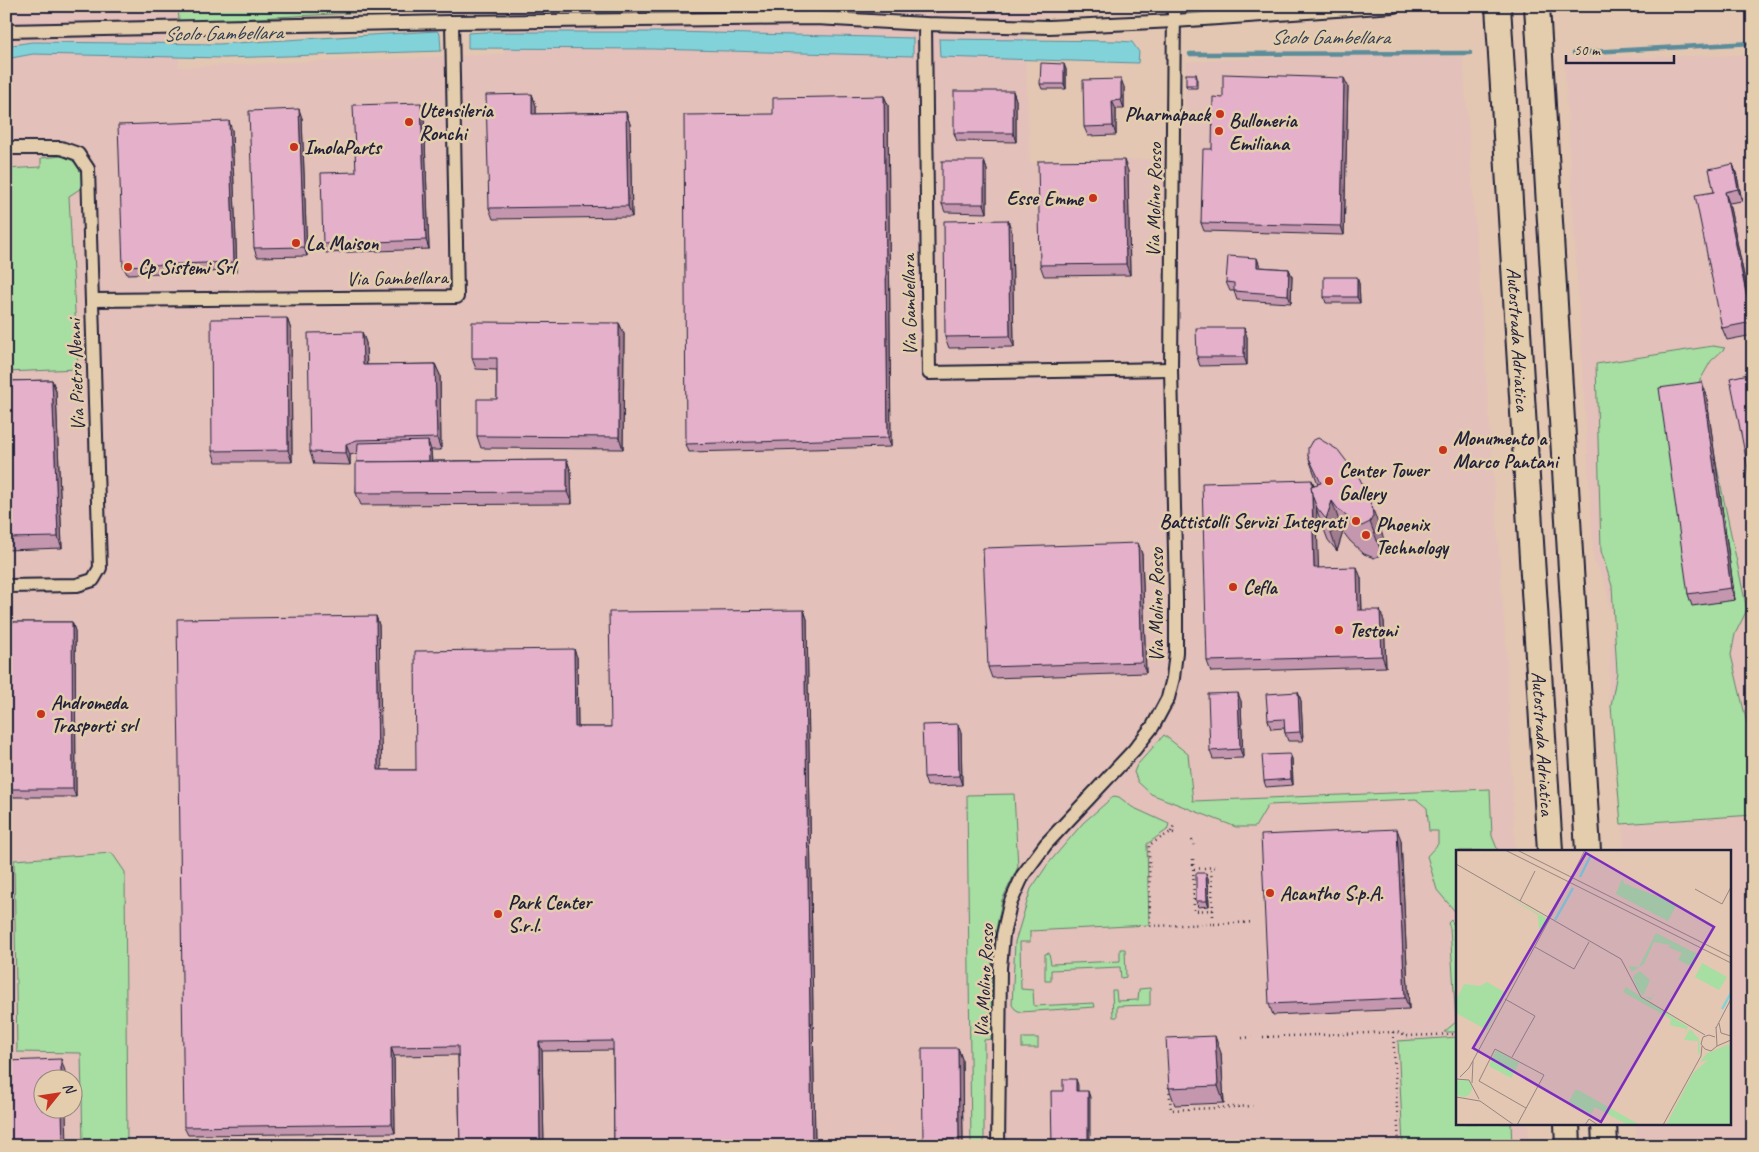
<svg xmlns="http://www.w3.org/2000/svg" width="1759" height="1152" viewBox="0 0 1759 1152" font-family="Caveat,sans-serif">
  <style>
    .built { fill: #e3c0b9; fill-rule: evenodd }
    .green { fill: #a7dea1; stroke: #64806e }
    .water { fill: #82d3d9; stroke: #5c8c9a }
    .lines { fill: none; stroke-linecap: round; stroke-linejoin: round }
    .stream { stroke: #5c8c9a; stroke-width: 4.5 }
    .street-casing { stroke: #22223b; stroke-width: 16 }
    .highway-casing { stroke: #22223b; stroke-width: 28 }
    .path { stroke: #22223b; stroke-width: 2.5; stroke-dasharray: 1 4; stroke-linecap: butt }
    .street { stroke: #e3cdac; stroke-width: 12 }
    .highway { stroke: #e3cdac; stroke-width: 24 }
    .wall { fill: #c497ae; stroke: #22223b }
    .shaded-wall { fill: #a07b8d; stroke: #22223b }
    .building { fill: #e4b0ca; stroke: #22223b }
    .poi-dot { fill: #c8321e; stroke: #e3cdac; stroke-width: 2 }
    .labels { text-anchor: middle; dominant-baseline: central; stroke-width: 5; stroke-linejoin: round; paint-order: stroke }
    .poi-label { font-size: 20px; font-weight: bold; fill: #22223b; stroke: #e3cdac; text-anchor: start }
    .street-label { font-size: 20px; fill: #22223b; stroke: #e3cdac }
    .water-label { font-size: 21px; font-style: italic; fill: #303d53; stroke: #e3cdac }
    .inset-river { fill: none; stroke: #82d3d9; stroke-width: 2.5 }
    .inset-road { fill: none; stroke: #968582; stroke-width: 1 }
    .view { fill: #7b2cbf; fill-opacity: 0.15; stroke: #7b2cbf; stroke-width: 2.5 }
    .inset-edge { fill: none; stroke: #22223b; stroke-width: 2.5 }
  </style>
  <rect width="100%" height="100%" fill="#e3c7b2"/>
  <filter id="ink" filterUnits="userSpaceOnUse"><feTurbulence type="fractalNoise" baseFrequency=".02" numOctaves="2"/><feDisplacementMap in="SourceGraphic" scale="10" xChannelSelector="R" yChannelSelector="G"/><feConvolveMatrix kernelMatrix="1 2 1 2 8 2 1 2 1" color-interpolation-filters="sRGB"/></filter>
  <g filter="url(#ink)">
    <g class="built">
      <path d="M6,6h171l2,61 325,-13 -1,-48h616l-95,13 6,144 153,-5 3,-96 164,-8 113,3 44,605 8,189h-57v272h70l1,23h-1523zM42,1080h30v30h-30z"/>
      <polygon points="1753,55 1753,1146 1637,1146 1636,1123 1730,1123 1730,851 1624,851 1623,822 1608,693 1613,621 1605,582 1594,561 1564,58"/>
    </g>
    <g class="green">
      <polygon points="178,6 488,6 179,22"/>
      <polygon points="63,156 79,164 86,185 69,196 78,369 6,372 6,169 41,167 41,158"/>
      <polygon points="1713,346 1725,348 1711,361 1699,382 1747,610 1735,634 1731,655 1753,749 1753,815 1621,824 1611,706 1617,672 1612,586 1601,551 1596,364"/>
      <polygon points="1164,735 1188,754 1193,801 1490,789 1492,836 1498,851 1458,851 1458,915 1437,890 1427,856 1438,844 1438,831 1429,831 1427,808 1416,799 1268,805 1255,827 1236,827 1151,794 1138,782 1134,772 1137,765"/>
      <polygon points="1014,794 1018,867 1002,900 992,950 991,1039 984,1040 984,1146 971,1146 967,795"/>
      <polygon points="1114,796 1119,797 1132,807 1169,824 1167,830 1147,844 1149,925 1030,931 1030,942 1020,942 1021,989 1033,990 1034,1006 1094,1003 1095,1007 1020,1012 1015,1009 1012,1005 1015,942 1031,889 1048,864 1083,823"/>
      <polygon points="112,853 125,872 127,1146 83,1146 81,1053 17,1052 14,860"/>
      <polygon points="1451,920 1458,932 1458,1032 1444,1032 1456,1022 1450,928 1448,923"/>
      <polygon points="1120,949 1125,949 1126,977 1121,978 1120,967 1051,970 1051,981 1045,981 1045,954 1049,953 1051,964 1120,961"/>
      <polygon points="1150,988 1150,1005 1117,1006 1117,1017 1113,1017 1112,990 1116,990 1117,1001 1138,1000 1139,989"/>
      <polygon points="1458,1037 1458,1123 1511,1123 1512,1146 1403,1146 1398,1041"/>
      <rect x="1022" y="1038" width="16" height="10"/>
    </g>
    <g class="water">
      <polygon points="437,31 440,34 441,51 225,58 33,54 6,59 6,46 32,42 219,44"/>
      <polygon points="484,32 672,32 913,38 913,56 653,49 468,48 468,33"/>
      <polygon points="939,39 1117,41 1132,42 1139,52 1138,63 940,57"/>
    </g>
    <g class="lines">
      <g class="stream">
        <polyline points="1574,53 1753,43"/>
        <polyline points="1190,54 1470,53"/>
      </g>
      <defs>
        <g id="street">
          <polyline points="925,24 929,373 1171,369"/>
          <polyline points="6,31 452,22 816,18 925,24 1049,27 1174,21 1394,6"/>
          <polyline points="6,148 61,148 78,154 88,169 100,568 93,580 77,585 6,586"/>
          <polyline points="92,300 457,297 452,22"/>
          <polyline points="998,1146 1000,968 1003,935 1010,904 1023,875 1046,844 1134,750 1153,726 1168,698 1173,678 1176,652 1176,598 1171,369 1174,6"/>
        </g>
        <g id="highway">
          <path id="s1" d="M1498,6l52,845"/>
          <polyline points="1537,6 1588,851"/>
          <polyline points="1567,1123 1568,1146"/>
          <polyline points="1604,1123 1605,1146"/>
        </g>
      </defs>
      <use href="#street" class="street-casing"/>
      <use href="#highway" class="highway-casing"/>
      <g class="path">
        <polyline points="1171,832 1174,825"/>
        <polyline points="1174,833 1171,832 1149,845 1150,926 1213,924"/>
        <polyline points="1192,840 1194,845"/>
        <polyline points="1193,859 1194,911 1213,910 1211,868"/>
        <polyline points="1194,869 1215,867"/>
        <polyline points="1213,910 1213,924 1253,922"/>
        <polyline points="1393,1032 1399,1146"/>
        <polyline points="1263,1037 1397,1032 1406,1036 1458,1034"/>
        <polyline points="1242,1038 1252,1037"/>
        <polyline points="1169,1087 1171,1110 1253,1106"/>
      </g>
      <use href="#street" class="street"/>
      <use href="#highway" class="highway"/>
    </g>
    <g class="wall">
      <polygon points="1066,69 1066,89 1042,89 1040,84"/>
      <polygon points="1196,74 1197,77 1197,88 1187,88 1186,85"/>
      <polygon points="1348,86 1344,235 1204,231 1201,223 1212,149 1223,98"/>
      <polygon points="1124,87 1124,109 1116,109 1116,135 1088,136 1084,127"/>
      <polygon points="1013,91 1016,100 1016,142 957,141 954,133"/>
      <polygon points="532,94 536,106 536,114 626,112 630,124 632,217 493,219 489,208"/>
      <polygon points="884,96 888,105 891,447 689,452 686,444 773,114"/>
      <polygon points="424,112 429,249 326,253 323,244 356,172"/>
      <polygon points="302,118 307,256 257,257 254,248"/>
      <polygon points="232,130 237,271 127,274 123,266"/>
      <polygon points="984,161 987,170 987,213 945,212 942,204"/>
      <polygon points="1733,164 1737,176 1742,201 1729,203 1753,319 1753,335 1727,340 1722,328 1714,192"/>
      <polygon points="1128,171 1130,275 1044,276 1040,265"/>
      <polygon points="1012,232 1014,347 949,348 945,337"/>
      <polygon points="1260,267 1289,269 1292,277 1291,303 1237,300 1234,291 1230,291 1226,282"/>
      <polygon points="1359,283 1360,303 1326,303 1324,297"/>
      <polygon points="287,318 291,330 292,462 216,462 212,451"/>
      <polygon points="619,323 624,334 623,449 481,448 477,436 497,399 497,370 476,369 472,358"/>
      <polygon points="1244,328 1247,337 1247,365 1200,366 1197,357"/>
      <polygon points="362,332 366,343 367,365 435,364 440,375 441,450 431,450 432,461 567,460 571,472 572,504 361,505 356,493 358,453 350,455 350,465 314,464 310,452"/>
      <polygon points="52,380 56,391 62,548 6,550 6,381"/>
      <polygon points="1706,393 1735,600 1692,606 1688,594"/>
      <polygon points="1312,441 1384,539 1384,548 1382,554 1374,558 1364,554 1350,541 1343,532 1337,551 1328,540 1316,508 1318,568 1361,578 1362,610 1384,621 1386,667 1211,672 1207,661 1312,480 1314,485 1318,484 1308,456"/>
      <polygon points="1138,543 1142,554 1146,673 992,678 988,667"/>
      <polygon points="804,610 807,619 815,1146 614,1146 613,1050 542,1051 544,1146 460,1146 458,1055 394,1056 395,1133 188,1135 184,1127 376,616 379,625 381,770 416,770 577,657 578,727 611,727"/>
      <polygon points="6,622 72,622 75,631 76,797 6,797"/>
      <polygon points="1298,692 1301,701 1303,741 1288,741 1285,733 1284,728 1271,729 1268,720"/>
      <polygon points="1241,701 1243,758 1213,759 1210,751"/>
      <polygon points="961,733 962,785 927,786 924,777"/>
      <polygon points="1290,754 1292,759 1293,785 1266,787 1264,781"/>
      <polygon points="1401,840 1409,1009 1273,1015 1269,1004"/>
      <polygon points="1208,878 1209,906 1198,907 1196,901"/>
      <polygon points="958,1048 962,1059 963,1146 925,1146 923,1140"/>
      <polygon points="1221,1053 1224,1103 1175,1105 1169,1088"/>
    </g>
    <g class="shaded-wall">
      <polygon points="1064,64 1066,69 1066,89 1064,84"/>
      <polygon points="1344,78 1348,86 1344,235 1341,226"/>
      <polygon points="1121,79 1124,87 1124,109 1121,100"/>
      <polygon points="1013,91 1016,100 1016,142 1013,133"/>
      <polygon points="532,94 536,106 536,125 532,114"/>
      <polygon points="884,96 888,105 891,447 888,438"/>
      <polygon points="1112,101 1116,109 1116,135 1113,126"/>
      <polygon points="421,103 424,112 429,249 426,240"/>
      <polygon points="299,109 302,118 307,256 304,247"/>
      <polygon points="626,112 630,124 632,217 628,206"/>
      <polygon points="229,121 232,130 237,271 234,262"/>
      <polygon points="1124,160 1128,171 1130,275 1126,264"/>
      <polygon points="984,161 987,170 987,213 984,204"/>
      <polygon points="1733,164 1737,176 1742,201 1738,189"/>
      <polygon points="1725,192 1729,203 1753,319 1753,326"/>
      <polygon points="1008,220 1012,232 1014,347 1010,336"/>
      <polygon points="1257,258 1260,266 1260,275 1257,267"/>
      <polygon points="1289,269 1292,277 1291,303 1288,295"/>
      <polygon points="1357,277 1359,283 1360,303 1357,297"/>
      <polygon points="287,318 291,330 292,462 288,450"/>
      <polygon points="619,323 624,334 623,449 619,437"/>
      <polygon points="1244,328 1247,337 1247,365 1244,357"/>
      <polygon points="362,332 366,343 367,376 363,365"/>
      <polygon points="435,364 440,375 441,450 437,438"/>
      <polygon points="52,380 56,391 62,548 58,537"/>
      <polygon points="1702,382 1706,393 1735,600 1731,588"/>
      <polygon points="428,441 431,450 432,473 429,464"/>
      <polygon points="346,444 350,455 350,465 346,453"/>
      <polygon points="567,460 571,472 572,504 567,492"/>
      <polygon points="1312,480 1316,492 1319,580 1314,568"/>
      <polygon points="1332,501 1343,532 1337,551 1326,519"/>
      <polygon points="1372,507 1384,539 1384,548 1382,554 1370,522"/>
      <polygon points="1138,543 1142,554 1146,673 1142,662"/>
      <polygon points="1357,567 1361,578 1362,622 1358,610"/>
      <polygon points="804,610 807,619 815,1146 812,1146"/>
      <polygon points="1380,610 1384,621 1386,667 1382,656"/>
      <polygon points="376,616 379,625 382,779 378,770"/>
      <polygon points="72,622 75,631 76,797 73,789"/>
      <polygon points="574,649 577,657 578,736 575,727"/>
      <polygon points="1298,692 1301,701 1303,741 1300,732"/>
      <polygon points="1238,693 1241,701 1243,758 1240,749"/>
      <polygon points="958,724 961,733 962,785 959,776"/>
      <polygon points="1290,754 1292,759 1293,785 1291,779"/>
      <polygon points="1397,829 1401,840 1409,1009 1405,998"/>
      <polygon points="1206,873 1208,878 1209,906 1207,901"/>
      <polygon points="1215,1036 1221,1053 1224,1103 1218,1086"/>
      <polygon points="539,1042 542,1051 544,1146 540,1146"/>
      <polygon points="391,1047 394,1056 395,1133 392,1124"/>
      <polygon points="958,1048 962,1059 963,1146 961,1146 959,1140"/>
      <polygon points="61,1059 65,1071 65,1080 61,1080"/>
      <polygon points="1076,1079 1078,1085 1078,1097 1076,1091"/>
      <polygon points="1088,1091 1090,1097 1090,1146 1088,1146"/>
      <polygon points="62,1110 66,1110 67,1146 63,1146"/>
    </g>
    <g class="building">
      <polygon points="1041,63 1064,64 1064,84 1040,84"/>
      <rect x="1186" y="74" width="10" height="11"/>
      <polygon points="1223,74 1344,78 1341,226 1201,223 1203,149 1212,149 1213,97 1223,98"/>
      <polygon points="1121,79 1121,100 1112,101 1113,126 1084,127 1083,80"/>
      <rect x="954" y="91" width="59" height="42"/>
      <polygon points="532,94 532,114 626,112 628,206 489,208 486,95"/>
      <polygon points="884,96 888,438 686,444 684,115 773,114 773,98"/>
      <polygon points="421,103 426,240 323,244 321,173 356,172 353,105"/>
      <polygon points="299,109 304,247 254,248 249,111"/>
      <polygon points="229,121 234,262 123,266 118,125"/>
      <polygon points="1124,160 1126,264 1040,265 1038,161"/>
      <rect x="942" y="161" width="42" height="43"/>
      <polygon points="1733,164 1738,189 1725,192 1752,322 1722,328 1695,195 1714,192 1709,169"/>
      <polygon points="1008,220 1010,336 945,337 944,221"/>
      <polygon points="1228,256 1257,258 1257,267 1289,269 1288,295 1234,291 1234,283 1226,282"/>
      <rect x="1324" y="277" width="33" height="20"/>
      <polygon points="287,318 288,450 212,451 211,319"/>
      <polygon points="472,322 619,323 619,437 477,436 477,399 497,399 497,358 472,358"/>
      <polygon points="1196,328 1244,328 1244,357 1197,357"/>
      <polygon points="362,332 363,365 435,364 437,438 357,440 346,444 346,453 310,452 308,333"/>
      <polygon points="1753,373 1753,494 1730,378"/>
      <polygon points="52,380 58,537 6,538 6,381"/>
      <polygon points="1702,382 1731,588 1688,594 1659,388"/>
      <polygon points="1318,438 1338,450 1360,479 1372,507 1373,516 1370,522 1362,526 1353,522 1338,509 1332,501 1326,519 1317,508 1312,495 1311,486 1321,483 1308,456 1308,448 1312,441"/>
      <polygon points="428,441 429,461 357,462 358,443"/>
      <polygon points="567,460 567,492 356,493 356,462"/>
      <polygon points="1312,480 1312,486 1311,486 1312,496 1314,568 1357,567 1358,610 1380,610 1382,656 1207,661 1202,483"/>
      <polygon points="1138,543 1142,662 988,667 983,548"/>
      <polygon points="804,610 812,1146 614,1146 613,1041 539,1042 540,1146 460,1146 458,1046 391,1047 392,1124 184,1127 177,619 376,616 378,770 416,770 415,651 574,649 575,727 611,727 609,612"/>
      <polygon points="6,622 72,622 73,789 6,789"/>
      <polygon points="1298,692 1300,732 1285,733 1284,719 1268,720 1266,694"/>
      <polygon points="1238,693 1240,749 1210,751 1208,694"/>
      <polygon points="958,724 959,776 924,777 922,725"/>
      <polygon points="1290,754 1291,779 1264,781 1262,755"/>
      <polygon points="1748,823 1753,823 1753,890"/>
      <polygon points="1397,829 1405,998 1269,1004 1261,835"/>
      <polygon points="1196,873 1206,873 1207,901 1196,901"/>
      <polygon points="1215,1036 1218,1086 1169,1088 1166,1038"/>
      <polygon points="922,1048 958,1048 959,1140 923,1140"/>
      <polygon points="61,1059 61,1080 42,1080 42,1110 62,1110 63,1146 6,1146 6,1061"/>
      <polygon points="1063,1079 1076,1079 1076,1091 1088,1091 1088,1146 1052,1146 1051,1091 1063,1091"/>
    </g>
  </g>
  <g class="poi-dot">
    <circle cx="1220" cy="114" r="5"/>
    <circle cx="409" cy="122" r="5"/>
    <circle cx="1219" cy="131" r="5"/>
    <circle cx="294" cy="147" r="5"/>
    <circle cx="1093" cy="198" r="5"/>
    <circle cx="296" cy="243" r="5"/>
    <circle cx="128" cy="267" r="5"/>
    <circle cx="1443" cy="450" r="5"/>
    <circle cx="1329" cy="481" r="5"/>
    <circle cx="1356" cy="521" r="5"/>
    <circle cx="1366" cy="535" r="5"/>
    <circle cx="1233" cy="587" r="5"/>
    <circle cx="1339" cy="630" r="5"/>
    <circle cx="41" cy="714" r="5"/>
    <circle cx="1270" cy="893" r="5"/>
    <circle cx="498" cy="914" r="5"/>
  </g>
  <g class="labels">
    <g class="poi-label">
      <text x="419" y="110">Utensileria<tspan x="419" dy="23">Ronchi</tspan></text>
      <text x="1210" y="114" text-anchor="end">Pharmapack</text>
      <text x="1229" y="120">Bulloneria<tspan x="1229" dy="23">Emiliana</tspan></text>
      <text x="304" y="147">ImolaParts</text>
      <text x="1083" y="198" text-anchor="end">Esse Emme</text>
      <text x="306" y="243">La Maison</text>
      <text x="138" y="267">Cp Sistemi Srl</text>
      <text x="1453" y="438">Monumento a<tspan x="1453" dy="23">Marco Pantani</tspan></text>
      <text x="1339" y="470">Center Tower<tspan x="1339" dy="23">Gallery</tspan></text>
      <text x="1346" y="521" text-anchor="end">Battistolli Servizi Integrati</text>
      <text x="1376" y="524">Phoenix<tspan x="1376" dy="23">Technology</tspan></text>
      <text x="1243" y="587">Cefla</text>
      <text x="1349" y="630">Testoni</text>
      <text x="51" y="702">Andromeda<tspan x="51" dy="23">Trasporti srl</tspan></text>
      <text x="1280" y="893">Acantho S.p.A.</text>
      <text x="508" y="902">Park Center<tspan x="508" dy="23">S.r.l.</tspan></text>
    </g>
    <g class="street-label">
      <text transform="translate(1154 200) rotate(-89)">Via Molino Rosso</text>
      <text transform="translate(397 278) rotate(-1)">Via Gambellara</text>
      <text transform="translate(909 305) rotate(-91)">Via Gambellara</text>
      <text stroke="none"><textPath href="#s1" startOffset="334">Autostrada Adriatica</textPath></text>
      <text transform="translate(76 375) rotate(-92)">Via Pietro Nenni</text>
      <text transform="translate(1156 605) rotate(-90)">Via Molino Rosso</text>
      <text stroke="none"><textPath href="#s1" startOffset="739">Autostrada Adriatica</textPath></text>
      <text transform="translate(984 981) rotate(-87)">Via Molino Rosso</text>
    </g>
    <g class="water-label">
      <text transform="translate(223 33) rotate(-1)">Scolo Gambellara</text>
      <text x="1330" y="37">Scolo Gambellara</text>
    </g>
  </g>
  <g transform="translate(1456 850)">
    <rect width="275" height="275" fill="#e3c7b2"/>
    <path d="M166,29l3,5 52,20 -9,17 -52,-27zM46,43l44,25 1,3 -4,9 -4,-1 -1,-14zM200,83l43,22 -6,12 -15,-7 4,-7 -14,-6 3,-2 -17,-3 -10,22 -12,8 -3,-6 10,1zM246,113l25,14 -8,13 -24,-13zM184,121l10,9 -7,16 8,2 4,-7 -4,9 -8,-4 -7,-9 -3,-11zM31,132l19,11 -19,37 -31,-17v-13l8,-16 16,2zM170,137l62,40 -3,7 1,-5 -16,-4 1,-6 -48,-27zM234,179l9,10 1,12 -2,5v-15l-14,-1zM275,193l-6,4 6,-2v80h-65l27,-52 15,-13 -8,2 6,-8zM40,200l23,13 -8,15 -22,-12zM-2 238a9 9 0 1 1 18 0a9 9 0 1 1-18 0ZM119,240h3l62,35h-12l-33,-18 -4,7 -22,-12z" fill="#a7dea1"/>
    <path class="inset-river" d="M124,27l11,-22M99,70l18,-32M266,159l9,-16"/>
    <path class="inset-road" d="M49,0l226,113M61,0l214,107M0,14l165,95 20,38 64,38M115,28l14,-28M239,39l27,15 9,-17M64,51l15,-30M79,97l39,22 15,-27M49,149l30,17 -23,41M263,173l2,10 10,3M260,178l15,-29M259,187l-6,-2 -6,2 -2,7 4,5 6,2 6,-5 -1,-19M261,196l14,-6M4,227l9,-9 100,-185M0,229l13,1 10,19M16,233l1,-22M0,247l24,4 34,24M61,275l27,-50 -49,-26 -16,32 47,27M129,275l4,-6 9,6M207,275l38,-69 1,-10"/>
    <path class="view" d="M130,3l128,74 -113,195 -128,-74z"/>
    <rect width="275" height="275" class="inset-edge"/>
  </g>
  <rect width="1759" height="1152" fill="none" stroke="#e3cdac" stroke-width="25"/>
  <rect x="12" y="12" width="1734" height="1127" fill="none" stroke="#22223b" stroke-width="2" filter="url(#ink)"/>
  <g transform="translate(58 1094) rotate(60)"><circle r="24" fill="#e3cdac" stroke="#96897f"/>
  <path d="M0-4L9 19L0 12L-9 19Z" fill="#c8321e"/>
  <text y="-8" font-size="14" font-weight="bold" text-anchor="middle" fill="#22223b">N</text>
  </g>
  <path d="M1566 55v8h108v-8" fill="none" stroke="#22223b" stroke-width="2.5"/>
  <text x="1574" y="55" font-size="15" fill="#22223b" stroke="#e3cdac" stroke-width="4" paint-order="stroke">50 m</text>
</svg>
